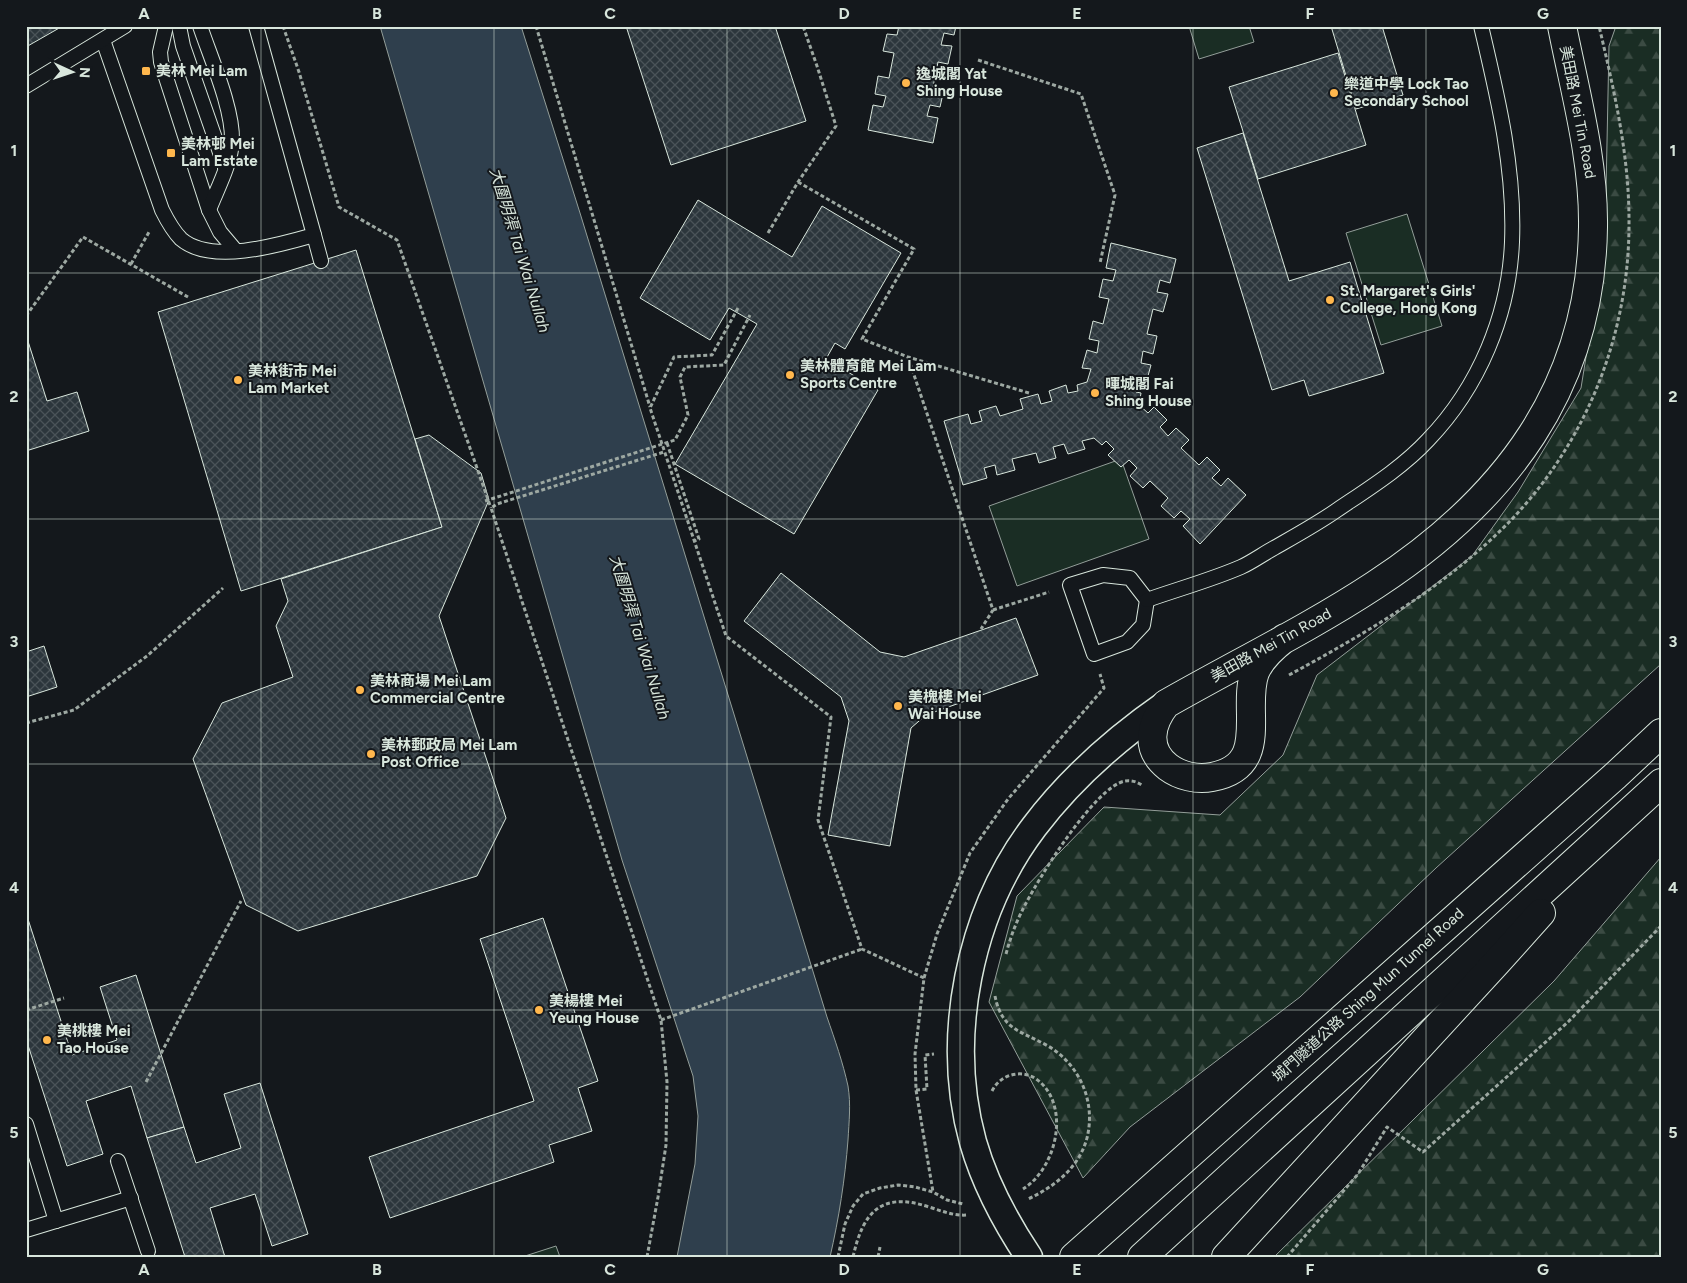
<svg xmlns="http://www.w3.org/2000/svg" width="1687" height="1283" viewBox="0 0 1687 1283" font-family="Figtree,'Noto Sans TC',sans-serif">
  <style>
    .grass { fill: #1a2d24; stroke: #939e99 }
    .forest { fill: url(#forest-firs); stroke: #939e99 }
    .water { fill: #2f3f4d; stroke: #939e99 }
    .building { fill: url(#building-cross-hatch); stroke: #d8e6dc }
    .lines { fill: none; stroke-linecap: round; stroke-linejoin: round }
    .lane-casing { stroke: #d8e6dc; stroke-width: 16 }
    .street-casing { stroke: #d8e6dc; stroke-width: 29 }
    .secondary-casing { stroke: #d8e6dc; stroke-width: 30 }
    .highway-casing { stroke: #d8e6dc; stroke-width: 30 }
    .path { stroke: #9da8a2; stroke-width: 3; stroke-dasharray: 4 2.5; stroke-linecap: butt }
    .lane { stroke: #14181c; stroke-width: 14 }
    .street { stroke: #14181c; stroke-width: 26 }
    .secondary { stroke: #14181c; stroke-width: 28 }
    .highway { stroke: #14181c; stroke-width: 28 }
    .path-bridge { stroke: #9da8a2; stroke-width: 3; stroke-dasharray: 4 2.5; stroke-linecap: butt }
    .grid { fill: none; stroke: #d8e6dc; stroke-width: 1; stroke-opacity: 0.55 }
    .poi-dot { fill: #ffb74d; stroke: #14181c; stroke-width: 2 }
    .labels { text-anchor: middle; dominant-baseline: central; stroke-width: 4; stroke-linejoin: round; paint-order: stroke }
    .poi-label { font-size: 15px; font-weight: bold; fill: #d8e6dc; stroke: #14181c; text-anchor: start }
    .street-label { font-size: 15px; fill: #d8e6dc; stroke: #14181c }
    .water-label { font-size: 16px; font-style: italic; fill: #d8e6dc; stroke: #14181c }
    .neatline { fill: none; stroke: #d8e6dc; stroke-width: 2 }
    .grid-label { font-size: 16px; text-anchor: middle; font-weight: bold; fill: #d8e6dc }
  </style>
  <defs>
    <pattern id="forest-firs" width="22" height="20" patternUnits="userSpaceOnUse" patternTransform="scale(1.25)"><rect width="22" height="20" fill="#1a2d24"/><path d="M5 1l3.5 6h-7zM16 11l3.5 6h-7z" fill="#3b4b43"/></pattern>
    <pattern id="building-cross-hatch" width="8" height="8" patternUnits="userSpaceOnUse" patternTransform="scale(1.25)"><rect width="8" height="8" fill="#2c363c"/><path d="M0 0l8 8M0 8l8-8" fill="none" stroke="#4a5358"/></pattern>
  </defs>
  <rect width="100%" height="100%" fill="#14181c"/>
  <g class="grass">
    <polygon points="1189,26 1249,26 1254,42 1199,59"/>
    <polygon points="1407,214 1442,326 1381,345 1346,233"/>
    <polygon points="1121,459 1149,539 1017,586 989,506"/>
    <polygon points="556,1246 560,1257 522,1257"/>
  </g>
  <g class="forest">
    <polygon points="1616,26 1661,26 1661,664 1436,868 1300,997 1130,1127 1083,1178 989,1002 1017,896 1104,807 1220,815 1283,755 1317,675 1472,556 1518,492 1581,388 1605,239 1609,46"/>
    <polygon points="1661,857 1661,1257 1274,1257 1554,981"/>
  </g>
  <path class="water" d="M380,26h141l59,187 247,804c8,23 16,46 21,69 3,18 1,36 0,54 -3,39 -9,78 -18,117h-153l18,-93 3,-48 -5,-40 -71,-216z"/>
  <g class="building">
    <polygon points="26,26 60,26 61,27 26,47"/>
    <polygon points="626,26 775,26 806,121 671,165"/>
    <polygon points="899,26 956,26 954,35 944,33 941,45 952,46 948,64 938,62 933,87 944,89 940,107 930,105 927,116 938,118 933,143 868,130 873,105 883,107 886,96 875,94 878,76 889,78 894,53 883,51 887,34 897,35"/>
    <polygon points="1331,26 1382,26 1403,95 1356,109"/>
    <polygon points="1338,53 1366,145 1258,179 1229,87"/>
    <polygon points="1243,133 1289,281 1350,262 1384,373 1309,396 1304,380 1272,390 1197,148"/>
    <polygon points="698,200 792,257 822,206 901,253 845,349 835,343 826,359 878,390 794,534 675,464 757,324 729,308 710,340 640,298"/>
    <polygon points="1111,243 1176,259 1170,283 1160,280 1157,292 1168,294 1163,312 1153,309 1147,334 1157,336 1153,354 1143,351 1141,363 1151,365 1146,383 1139,381 1136,392 1141,393 1139,405 1148,413 1154,407 1167,420 1160,427 1168,436 1176,428 1189,440 1181,448 1199,465 1207,457 1220,470 1212,478 1221,486 1228,478 1246,495 1200,544 1183,526 1190,519 1181,511 1174,518 1161,506 1168,498 1150,481 1143,488 1130,476 1137,468 1129,460 1121,467 1108,455 1114,449 1106,441 1102,445 1094,438 1082,441 1085,449 1068,454 1064,444 1053,447 1056,458 1039,463 1036,453 1012,459 1015,470 997,475 995,465 984,468 987,478 963,485 944,421 968,414 971,424 982,421 979,411 996,406 1000,416 1023,409 1020,399 1038,394 1041,404 1052,401 1049,391 1066,385 1068,393 1078,391 1077,385 1087,382 1091,369 1082,368 1087,350 1097,353 1099,341 1089,339 1093,321 1103,324 1109,299 1099,297 1103,279 1113,281 1116,270 1106,268"/>
    <polygon points="356,250 442,527 241,591 158,312"/>
    <polygon points="26,335 47,401 77,392 89,431 26,451"/>
    <polygon points="429,435 481,473 489,500 439,616 506,818 477,876 298,931 246,905 193,759 222,703 293,677 276,626 288,601 281,579 442,527 415,439"/>
    <polygon points="781,573 880,652 904,657 1016,618 1038,675 926,715 911,728 890,846 828,835 849,721 841,697 744,621"/>
    <polygon points="44,646 57,687 26,697 26,652"/>
    <polygon points="26,913 72,1055 117,1040 100,987 136,975 184,1127 147,1138 131,1086 86,1101 103,1154 67,1166 26,1039"/>
    <polygon points="543,918 598,1081 578,1088 592,1131 549,1145 554,1162 390,1218 369,1157 534,1101 480,939"/>
    <polygon points="260,1083 308,1234 272,1246 255,1194 210,1208 225,1257 185,1257 147,1138 184,1127 196,1163 241,1148 224,1094"/>
  </g>
  <g class="lines">
    <defs>
      <g id="lane">
        <polyline points="166,26 160,52 161,62 209,210 220,232 236,251"/>
        <polyline points="179,26 183,46 225,167"/>
        <path d="M200,26c11,33 33,82 32,115 -1,23 -15,48 -23,69"/>
        <path d="M103,40l59,170c5,10 10,20 19,29 30,26 98,6 133,-4l-58,-209"/>
        <polyline points="26,86 125,26"/>
        <polyline points="314,235 321,261"/>
        <polygon points="1103,575 1130,578 1147,600 1143,625 1127,642 1094,654 1070,585"/>
        <path d="M1147,600c31,-11 64,-20 94,-33 11,-5 22,-13 33,-19 21,-12 43,-24 63,-38 31,-21 65,-42 91,-70 51,-53 81,-125 84,-198 3,-74 -14,-144 -31,-216"/>
        <polyline points="26,1124 56,1221"/>
        <polyline points="118,1161 148,1251"/>
        <polyline points="26,1230 131,1198"/>
      </g>
      <path id="street" d="M1029,1257c-24,-36 -44,-73 -56,-115 -29,-105 -4,-229 61,-315 37,-49 83,-89 132,-123"/>
      <path id="secondary" d="M1285,638c-13,10 -24,20 -30,34 -14,37 17,94 -43,105 -15,3 -32,-1 -44,-10 -23,-18 -18,-43 -2,-63 70,-40 142,-75 209,-119 130,-85 216,-197 218,-358 1,-68 -18,-135 -31,-201"/>
      <g id="highway">
        <polyline points="1074,1257 1615,776 1661,733"/>
        <polyline points="1142,1257 1661,783"/>
        <polyline points="1226,1257 1497,962 1541,913"/>
      </g>
    </defs>
    <use href="#lane" class="lane-casing"/>
    <use href="#street" class="street-casing"/>
    <use href="#secondary" class="secondary-casing"/>
    <use href="#highway" class="highway-casing"/>
    <g class="path">
      <polyline points="283,26 299,72 339,207 397,240 491,508"/>
      <polyline points="536,26 650,407"/>
      <polyline points="978,60 1081,94 1115,195 1100,263"/>
      <polyline points="798,182 914,249 862,339 908,357 1029,393"/>
      <polyline points="768,233 798,182 836,126 817,66 803,26"/>
      <polyline points="131,264 149,232"/>
      <polyline points="738,308 712,355 674,357 650,408 726,636 831,717 818,820 862,949 924,978 915,1054 916,1090 933,1192"/>
      <polyline points="26,316 83,237 188,297"/>
      <polyline points="908,357 993,610 981,629"/>
      <polyline points="667,443 699,539 694,541"/>
      <polyline points="993,610 1049,592"/>
      <path d="M1289,675c74,-40 147,-83 209,-142 85,-81 132,-195 131,-313 0,-66 -15,-130 -30,-194"/>
      <polyline points="26,723 74,710 147,656 223,588"/>
      <path d="M1006,954c4,-15 9,-29 16,-43 14,-29 72,-124 103,-130 7,-1 13,1 18,5"/>
      <polyline points="924,978 937,934 970,853 1008,799 1104,688 1100,674"/>
      <path d="M995,996c7,35 27,35 53,50 32,19 48,56 39,92 -8,30 -33,49 -59,61"/>
      <polyline points="26,1010 64,998"/>
      <polyline points="661,1020 862,949"/>
      <polyline points="146,1082 241,901"/>
      <polyline points="916,1090 927,1089 925,1055 934,1054"/>
      <path d="M992,1091c5,-10 14,-16 25,-17 11,-1 20,4 27,12 25,29 10,84 -21,103"/>
      <polyline points="647,1257 658,1197 666,1145 667,1082 661,1020 491,508 497,504 664,452"/>
      <polyline points="838,1257 845,1224 853,1206 863,1194 880,1188 898,1185 915,1187 933,1192 947,1200 963,1204"/>
      <path d="M853,1257c10,-45 28,-66 76,-50 13,4 24,9 38,8"/>
      <polyline points="878,1257 880,1247"/>
      <polyline points="1287,1257 1358,1174 1387,1127 1423,1152 1568,1022 1661,926"/>
    </g>
    <use href="#lane" class="lane"/>
    <use href="#street" class="street"/>
    <use href="#secondary" class="secondary"/>
    <use href="#highway" class="highway"/>
    <polyline class="path-bridge" points="485,501 675,440 688,415 680,377 685,367 724,365 750,315"/>
  </g>
  <path class="grid" d="M261,26v1231M494,26v1231M727,26v1231M960,26v1231M1193,26v1231M1426,26v1231M26,273h1635M26,519h1635M26,764h1635M26,1010h1635"/>
  <g class="poi-dot">
    <rect x="141" y="66" width="10" height="10" rx="2.5"/>
    <circle cx="906" cy="83" r="5"/>
    <circle cx="1334" cy="93" r="5"/>
    <rect x="166" y="148" width="10" height="10" rx="2.5"/>
    <circle cx="1330" cy="300" r="5"/>
    <circle cx="790" cy="375" r="5"/>
    <circle cx="238" cy="380" r="5"/>
    <circle cx="1095" cy="393" r="5"/>
    <circle cx="360" cy="690" r="5"/>
    <circle cx="898" cy="706" r="5"/>
    <circle cx="371" cy="754" r="5"/>
    <circle cx="539" cy="1010" r="5"/>
    <circle cx="47" cy="1040" r="5"/>
  </g>
  <g class="labels">
    <g class="poi-label">
      <text x="156" y="71">美林 Mei Lam</text>
      <text x="916" y="74">逸城閣 Yat<tspan x="916" dy="17">Shing House</tspan></text>
      <text x="1344" y="84">樂道中學 Lock Tao<tspan x="1344" dy="17">Secondary School</tspan></text>
      <text x="181" y="144">美林邨 Mei<tspan x="181" dy="17">Lam Estate</tspan></text>
      <text x="1340" y="291">St. Margaret's Girls'<tspan x="1340" dy="17">College, Hong Kong</tspan></text>
      <text x="800" y="366">美林體育館 Mei Lam<tspan x="800" dy="17">Sports Centre</tspan></text>
      <text x="248" y="371">美林街市 Mei<tspan x="248" dy="17">Lam Market</tspan></text>
      <text x="1105" y="384">暉城閣 Fai<tspan x="1105" dy="17">Shing House</tspan></text>
      <text x="370" y="681">美林商場 Mei Lam<tspan x="370" dy="17">Commercial Centre</tspan></text>
      <text x="908" y="697">美槐樓 Mei<tspan x="908" dy="17">Wai House</tspan></text>
      <text x="381" y="745">美林郵政局 Mei Lam<tspan x="381" dy="17">Post Office</tspan></text>
      <text x="549" y="1001">美楊樓 Mei<tspan x="549" dy="17">Yeung House</tspan></text>
      <text x="57" y="1031">美桃樓 Mei<tspan x="57" dy="17">Tao House</tspan></text>
    </g>
    <g class="street-label">
      <text transform="translate(1578 112) rotate(79)">美田路 Mei Tin Road</text>
      <text transform="translate(1271 645) rotate(-29)">美田路 Mei Tin Road</text>
      <text transform="translate(1368 995) rotate(-42)">城門隧道公路 Shing Mun Tunnel Road</text>
    </g>
    <g class="water-label">
      <text transform="translate(520 250) rotate(73)">大圍明渠 Tai Wai Nullah</text>
      <text transform="translate(640 637) rotate(73)">大圍明渠 Tai Wai Nullah</text>
    </g>
  </g>
  <rect width="1687" height="1283" fill="none" stroke="#14181c" stroke-width="55"/>
  <g transform="translate(72 72) rotate(93)" stroke="#14181c" stroke-width="4" paint-order="stroke">
  <path d="M0-4L9 19L0 12L-9 19Z" fill="#d8e6dc"/>
  <text y="-8" font-size="14" font-weight="bold" text-anchor="middle" fill="#d8e6dc">N</text>
  </g>
  <rect x="28" y="28" width="1632" height="1228" class="neatline"/>
  <g class="grid-label">
    <text x="144" y="19">A</text>
    <text x="377" y="19">B</text>
    <text x="610" y="19">C</text>
    <text x="844" y="19">D</text>
    <text x="1077" y="19">E</text>
    <text x="1310" y="19">F</text>
    <text x="1543" y="19">G</text>
    <text x="14" y="156">1</text>
    <text x="1673" y="156">1</text>
    <text x="14" y="402">2</text>
    <text x="1673" y="402">2</text>
    <text x="14" y="647">3</text>
    <text x="1673" y="647">3</text>
    <text x="14" y="893">4</text>
    <text x="1673" y="893">4</text>
    <text x="14" y="1138">5</text>
    <text x="1673" y="1138">5</text>
    <text x="144" y="1275">A</text>
    <text x="377" y="1275">B</text>
    <text x="610" y="1275">C</text>
    <text x="844" y="1275">D</text>
    <text x="1077" y="1275">E</text>
    <text x="1310" y="1275">F</text>
    <text x="1543" y="1275">G</text>
  </g>
</svg>
